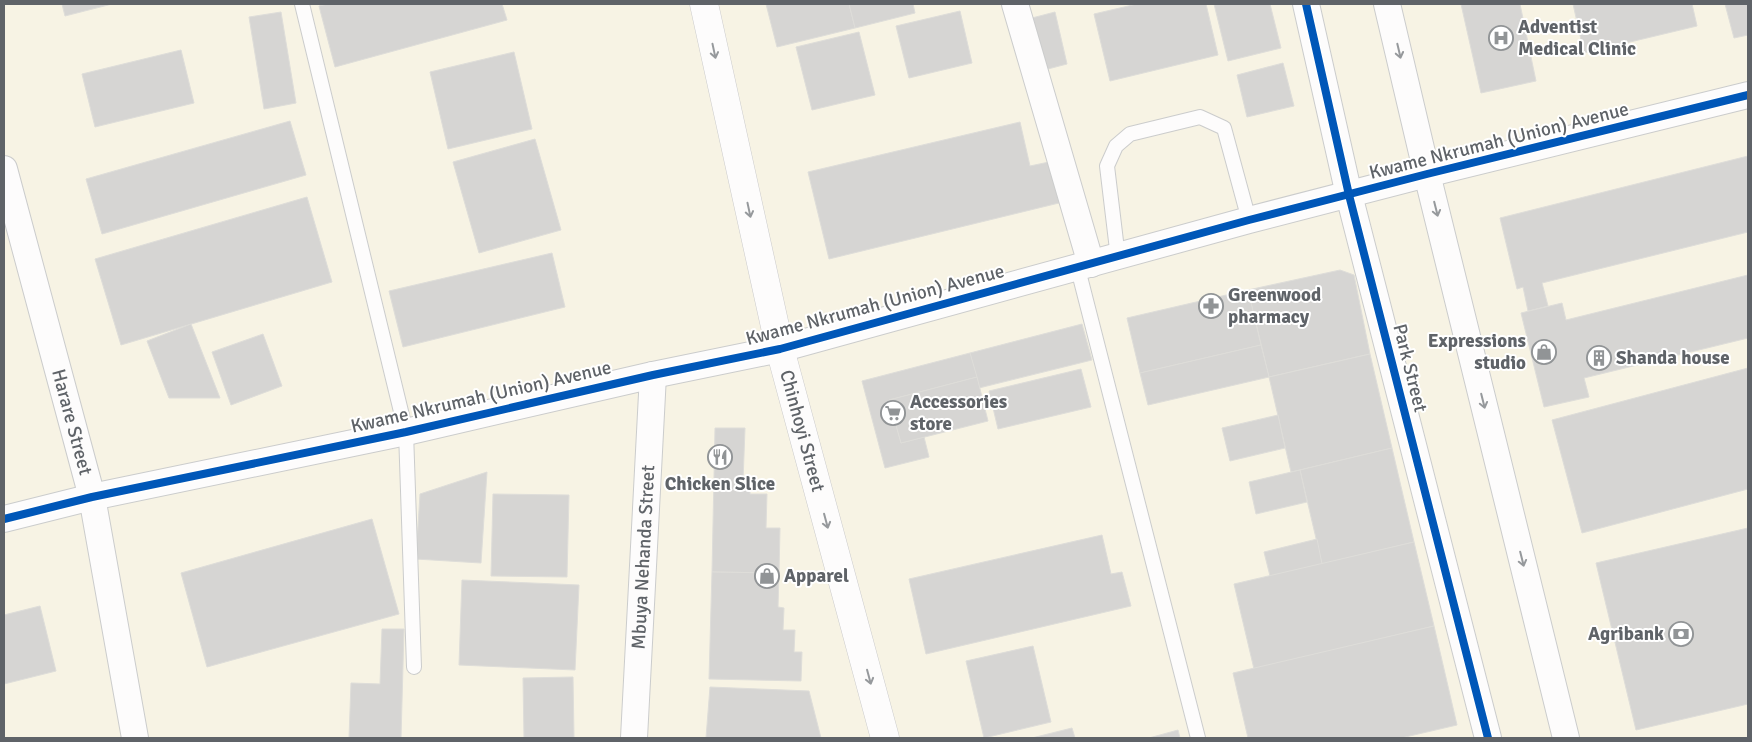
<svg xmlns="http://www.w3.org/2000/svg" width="1752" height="742" viewBox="0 0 1752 742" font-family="Signika,sans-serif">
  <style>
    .commercial { fill: #f7f3e4 }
    .building { fill: #d6d5d3; stroke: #deddd9 }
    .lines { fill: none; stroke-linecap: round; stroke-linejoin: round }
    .lane-casing { stroke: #cbcccc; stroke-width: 16 }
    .street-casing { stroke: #cbcccc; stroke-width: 28 }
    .secondary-casing { stroke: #cacacb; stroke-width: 29 }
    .lane { stroke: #fdfcfc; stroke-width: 14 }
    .street { stroke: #fdfcfc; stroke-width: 26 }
    .secondary { stroke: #fdfcfc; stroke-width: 28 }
    .cycleway-casing { stroke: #fff; stroke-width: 11 }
    .cycleway { stroke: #0057b8; stroke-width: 8 }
    .oneway { stroke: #96999c }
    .labels { text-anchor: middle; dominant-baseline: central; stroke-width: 4; stroke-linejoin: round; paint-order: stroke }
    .poi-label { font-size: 19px; font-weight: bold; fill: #5f6368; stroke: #fff; text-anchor: start }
    .street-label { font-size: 19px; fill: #5f6368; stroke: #fff }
  </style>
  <rect width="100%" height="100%" fill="#efeeea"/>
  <rect class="commercial" x="4" y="4" width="1744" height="734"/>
  <g class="building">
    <polygon points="62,4 112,4 65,16"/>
    <polygon points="328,4 502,4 507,20 335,67 319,6"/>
    <polygon points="766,4 849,4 855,28 777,47"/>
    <polygon points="849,4 913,4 915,13 855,28"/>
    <polygon points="1137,4 1206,4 1218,55 1110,81 1094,14"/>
    <polygon points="1214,4 1270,4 1281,48 1228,61"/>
    <polygon points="1461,4 1520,4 1536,81 1481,93"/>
    <polygon points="1573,4 1692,4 1697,26 1584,53"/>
    <polygon points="1725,4 1748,4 1748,35 1734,38"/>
    <polygon points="960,11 972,63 909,78 896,26"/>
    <polygon points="281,12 296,103 264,109 249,17"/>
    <polygon points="1055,12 1067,64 1044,70 1032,18"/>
    <polygon points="859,32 875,95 812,110 796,47"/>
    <polygon points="181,50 194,103 95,127 82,74"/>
    <polygon points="514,52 532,129 448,149 430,72"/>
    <polygon points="1283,63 1294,106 1247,117 1237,75"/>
    <polygon points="290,121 306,175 102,234 86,179"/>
    <polygon points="1020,122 1030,166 1049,162 1059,203 829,259 808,172"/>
    <polygon points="535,139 561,230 479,253 453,162"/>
    <polygon points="1748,156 1748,232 1542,283 1548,306 1528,311 1523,287 1517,289 1500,218"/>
    <polygon points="307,197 332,282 121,345 95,259"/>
    <polygon points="552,253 565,307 403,347 389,291"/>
    <polygon points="1340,270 1354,275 1370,354 1269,377 1248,290"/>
    <polygon points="1748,275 1748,338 1584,378 1589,397 1544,407 1521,313 1562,303 1566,320"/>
    <polygon points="1248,290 1261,345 1140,373 1127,318"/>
    <polygon points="191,324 220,398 169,398 147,341"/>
    <polygon points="1082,324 1092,360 979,388 970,353"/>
    <polygon points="263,334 282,386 231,405 212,352"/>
    <polygon points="1261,345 1269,377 1148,405 1140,373"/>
    <polygon points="970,353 977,377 889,400 901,443 924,437 929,457 885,468 862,381"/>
    <polygon points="1370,354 1392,448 1291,472 1269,377"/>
    <polygon points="1748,368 1748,489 1582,533 1552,420"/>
    <polygon points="1081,369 1091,407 998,429 989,391"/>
    <polygon points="977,377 988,421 901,443 889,400"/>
    <polygon points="1278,415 1285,448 1230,461 1222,428"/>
    <polygon points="715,428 745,428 743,481 750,481 750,494 767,494 766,528 780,528 779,573 712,572"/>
    <polygon points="1392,448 1414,542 1322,564 1300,470"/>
    <polygon points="1300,470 1307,502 1256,514 1249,482"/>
    <polygon points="487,472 481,563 416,559 420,494"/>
    <polygon points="493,494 569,495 567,577 491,576"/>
    <polygon points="372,519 399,614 207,667 181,573"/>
    <polygon points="1748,528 1748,704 1636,730 1596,563"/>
    <polygon points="1102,535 1111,574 1122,572 1131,606 926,654 909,579"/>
    <polygon points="1317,539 1322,564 1270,576 1264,552"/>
    <polygon points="1414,542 1434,626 1254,669 1234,584"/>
    <polygon points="712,572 779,573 778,607 784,608 783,630 795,630 794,652 802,652 801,681 709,679"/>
    <polygon points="462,580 579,585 575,670 459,665"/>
    <polygon points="40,606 56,671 4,684 4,615"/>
    <polygon points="1434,626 1457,725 1401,738 1248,738 1233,673"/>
    <polygon points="382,629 404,629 401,738 349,738 351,683 380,684"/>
    <polygon points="1033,646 1051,722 984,738 966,661"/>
    <polygon points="573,677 574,738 524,738 523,678"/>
    <polygon points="710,687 809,691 821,738 706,738"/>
    <polygon points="1072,728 1075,738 1032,738"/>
    <polygon points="1178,730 1180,738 1149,738"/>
  </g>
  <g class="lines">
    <defs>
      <g id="lane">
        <polyline points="302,4 406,432 414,667"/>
        <polyline points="1118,258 1107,166 1116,146 1130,134 1200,117 1224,128 1249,220"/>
        <polyline points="1078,269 1198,738"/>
      </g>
      <g id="street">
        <polyline points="1015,4 1091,264"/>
        <polyline points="1306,4 1349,195 1488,738"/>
        <polyline points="1387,4 1427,174 1566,738"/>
        <path id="s1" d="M4,169l88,328 43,241"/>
        <polyline points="4,519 92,497 406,432 653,375 780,349 1249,220 1427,174 1748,95"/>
        <path id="s2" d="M634,738l19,-363"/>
      </g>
      <g id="secondary">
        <path id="s3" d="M704,4l76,345 105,389"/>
      </g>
    </defs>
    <use href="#lane" class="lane-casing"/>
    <use href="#street" class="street-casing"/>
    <use href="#secondary" class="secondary-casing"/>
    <use href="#lane" class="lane"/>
    <use href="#street" class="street"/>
    <use href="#secondary" class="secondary"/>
    <defs>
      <g id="cycleway">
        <polyline points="1306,4 1349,195 1488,738"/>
        <polyline points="4,519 92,497 406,432 653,375 780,349 1249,220 1427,174 1748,95"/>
      </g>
    </defs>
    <use href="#cycleway" class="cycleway-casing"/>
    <use href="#cycleway" class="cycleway"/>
  </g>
  <defs><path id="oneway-shaft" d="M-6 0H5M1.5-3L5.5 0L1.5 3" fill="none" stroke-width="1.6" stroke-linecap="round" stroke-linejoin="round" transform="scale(1.25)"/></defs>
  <g class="oneway">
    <use href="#oneway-shaft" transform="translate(714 51) rotate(78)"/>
    <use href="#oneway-shaft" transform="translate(1399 51) rotate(77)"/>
    <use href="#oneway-shaft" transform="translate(1436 209) rotate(76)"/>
    <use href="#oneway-shaft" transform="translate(749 210) rotate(78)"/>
    <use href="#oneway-shaft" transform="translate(1483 401) rotate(76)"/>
    <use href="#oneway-shaft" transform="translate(826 521) rotate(75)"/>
    <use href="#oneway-shaft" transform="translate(1522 559) rotate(76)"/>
    <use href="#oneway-shaft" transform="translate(869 677) rotate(75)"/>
  </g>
  <defs>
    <symbol id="hospital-ring" viewBox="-11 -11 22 22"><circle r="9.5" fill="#fff" stroke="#919496" stroke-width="1.5"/><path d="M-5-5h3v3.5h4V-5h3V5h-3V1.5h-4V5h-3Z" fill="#919496"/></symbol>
    <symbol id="pharmacy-ring" viewBox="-11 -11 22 22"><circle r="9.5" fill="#fff" stroke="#919496" stroke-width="1.5"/><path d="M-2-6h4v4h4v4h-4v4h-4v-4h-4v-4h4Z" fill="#919496"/></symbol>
    <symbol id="shop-ring" viewBox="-11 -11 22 22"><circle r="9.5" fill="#fff" stroke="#919496" stroke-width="1.5"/><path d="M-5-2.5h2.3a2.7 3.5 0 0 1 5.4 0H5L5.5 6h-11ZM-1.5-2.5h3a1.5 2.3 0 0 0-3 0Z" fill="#919496"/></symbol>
    <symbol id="building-ring" viewBox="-11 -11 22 22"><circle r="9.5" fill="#fff" stroke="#919496" stroke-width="1.5"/><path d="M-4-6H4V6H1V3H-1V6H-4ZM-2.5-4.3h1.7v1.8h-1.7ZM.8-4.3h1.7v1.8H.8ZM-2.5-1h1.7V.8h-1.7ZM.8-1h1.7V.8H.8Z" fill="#919496"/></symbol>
    <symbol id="supermarket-ring" viewBox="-11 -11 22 22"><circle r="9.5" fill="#fff" stroke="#919496" stroke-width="1.5"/><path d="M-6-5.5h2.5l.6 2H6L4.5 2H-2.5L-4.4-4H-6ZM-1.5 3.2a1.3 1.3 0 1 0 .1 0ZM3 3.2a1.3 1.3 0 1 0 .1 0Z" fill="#919496"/></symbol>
    <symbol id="restaurant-ring" viewBox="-11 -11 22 22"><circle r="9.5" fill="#fff" stroke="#919496" stroke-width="1.5"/><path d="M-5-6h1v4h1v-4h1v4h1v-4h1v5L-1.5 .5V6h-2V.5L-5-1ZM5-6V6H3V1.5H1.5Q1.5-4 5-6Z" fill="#919496"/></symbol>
    <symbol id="bank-ring" viewBox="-11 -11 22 22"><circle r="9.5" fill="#fff" stroke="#919496" stroke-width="1.5"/><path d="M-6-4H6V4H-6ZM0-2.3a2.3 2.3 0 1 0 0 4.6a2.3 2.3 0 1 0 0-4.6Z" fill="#919496"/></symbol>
  </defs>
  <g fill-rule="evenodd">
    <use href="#hospital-ring" x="1487" y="24" width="28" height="28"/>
    <use href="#pharmacy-ring" x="1197" y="292" width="28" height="28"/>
    <use href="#shop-ring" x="1530" y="338" width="28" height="28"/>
    <use href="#building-ring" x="1585" y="344" width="28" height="28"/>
    <use href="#supermarket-ring" x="879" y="399" width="28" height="28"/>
    <use href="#restaurant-ring" x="706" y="443" width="28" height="28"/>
    <use href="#shop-ring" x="753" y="562" width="28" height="28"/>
    <use href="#bank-ring" x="1667" y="620" width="28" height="28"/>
  </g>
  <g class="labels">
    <g class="poi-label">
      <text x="1518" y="27">Adventist<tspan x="1518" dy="22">Medical Clinic</tspan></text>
      <text x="1228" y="295">Greenwood<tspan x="1228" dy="22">pharmacy</tspan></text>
      <text x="1526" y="341" text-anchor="end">Expressions<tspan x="1526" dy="22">studio</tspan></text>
      <text x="1616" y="358">Shanda house</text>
      <text x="910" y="402">Accessories<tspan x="910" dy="22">store</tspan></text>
      <text x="720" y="484" text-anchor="middle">Chicken Slice</text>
      <text x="784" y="576">Apparel</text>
      <text x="1664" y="634" text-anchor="end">Agribank</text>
    </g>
    <g class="street-label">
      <text transform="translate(1499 141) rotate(-14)">Kwame Nkrumah (Union) Avenue</text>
      <text transform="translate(875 305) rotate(-15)">Kwame Nkrumah (Union) Avenue</text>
      <text transform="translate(1410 368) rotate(76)">Park Street</text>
      <text transform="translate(481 397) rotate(-13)">Kwame Nkrumah (Union) Avenue</text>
      <text stroke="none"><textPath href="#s1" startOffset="262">Harare Street</textPath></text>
      <text stroke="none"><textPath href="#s3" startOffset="438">Chinhoyi Street</textPath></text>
      <text stroke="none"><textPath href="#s2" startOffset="181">Mbuya Nehanda Street</textPath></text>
    </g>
  </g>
  <rect width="1752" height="742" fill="none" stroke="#5f6368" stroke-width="10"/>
</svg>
